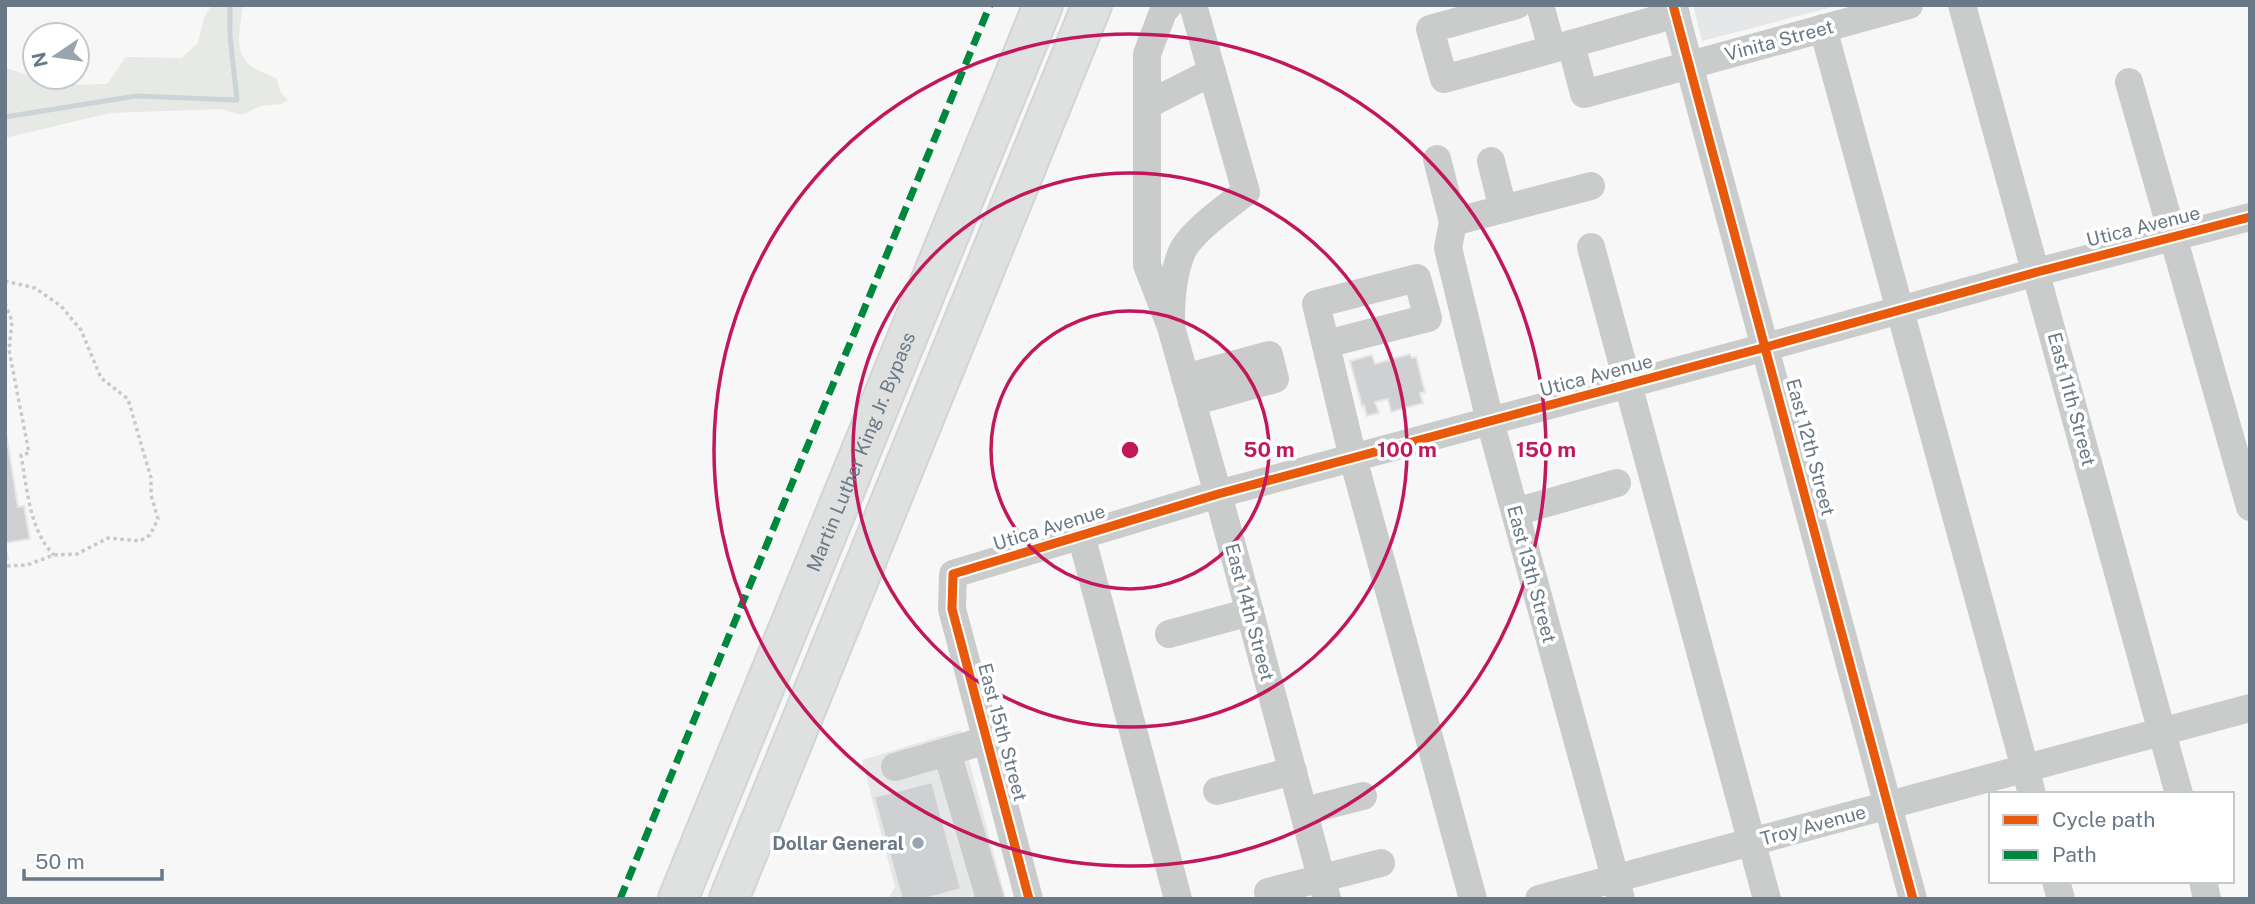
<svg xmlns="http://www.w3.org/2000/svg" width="2255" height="904" viewBox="0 0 2255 904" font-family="'Public Sans',sans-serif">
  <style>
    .built { fill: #e6e7e8 }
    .green { fill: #e6e9e4 }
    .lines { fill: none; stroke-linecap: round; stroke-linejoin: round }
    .stream { stroke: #cdd4d8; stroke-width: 5 }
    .building { fill: #ced0d1; stroke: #e6e6e6; stroke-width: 2 }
    .highway-casing { stroke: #d3d4d4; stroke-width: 42 }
    .path { stroke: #c8c9ca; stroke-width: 3.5; stroke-dasharray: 3.5 3.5; stroke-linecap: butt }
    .minor { stroke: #cacccc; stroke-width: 28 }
    .highway { stroke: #dfe0e0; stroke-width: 38 }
    .quiet { stroke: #00873e; stroke-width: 7; stroke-dasharray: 14 7; stroke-linecap: butt }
    .cycleway-casing { stroke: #fff; stroke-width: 13 }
    .cycleway { stroke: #e8590c; stroke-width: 9 }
    .ring { fill: none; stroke: #c2185b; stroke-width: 3.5 }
    .poi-dot { fill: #9aa4ae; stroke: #fff; stroke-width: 2.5 }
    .labels { text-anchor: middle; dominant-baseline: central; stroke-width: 7; stroke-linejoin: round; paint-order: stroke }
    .street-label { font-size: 19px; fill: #687886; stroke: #fff }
    .poi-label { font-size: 19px; font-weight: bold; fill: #687886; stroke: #fff; text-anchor: end }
    .centre { fill: #c2185b; stroke: #fff; stroke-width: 3.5 }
    .ring-label { font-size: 21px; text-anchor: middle; font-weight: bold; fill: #c2185b; stroke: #fff; stroke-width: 7; stroke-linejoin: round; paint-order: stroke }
  </style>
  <rect width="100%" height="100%" fill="#f7f7f7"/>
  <g class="built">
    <polygon points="1693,5 1840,5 1702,41"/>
    <polygon points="961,730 1006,899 888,899 895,887 862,760"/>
  </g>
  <path class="green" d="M211,5h32c-2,19 -11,48 8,61 7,5 18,8 26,13l3,12 8,9 -7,4 -21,2 -18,9 -21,-6 -111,4 -105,25v-70l57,17 45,-1 19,-27 56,1 16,-15 5,-22z"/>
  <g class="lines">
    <polyline class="stream" points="5,117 136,96 237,100 230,36 230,5"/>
  </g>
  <g class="building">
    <polygon points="1410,354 1412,358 1416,357 1425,392 1420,393 1423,403 1391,412 1388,399 1375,402 1379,413 1367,416 1364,405 1362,406 1350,361 1372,355 1375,364"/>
    <polygon points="5,427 18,507 24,506 30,539 5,543 8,559 5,560"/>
    <polygon points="932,782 961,889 924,899 902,899 874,797"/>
  </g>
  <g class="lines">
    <defs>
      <g id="highway">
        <path id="s1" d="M678,899l365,-894"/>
        <polyline points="729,899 1092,5"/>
      </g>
    </defs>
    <use href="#highway" class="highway-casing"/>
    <g class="path">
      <polyline points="5,281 35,288 61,306 81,330 101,378 128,399 151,478 151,495 158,519 150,535 140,541 108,538 77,554 54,555 27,565 5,566"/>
      <path d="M5,303l7,18 -3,29 20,103 -8,2c6,32 8,75 33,100"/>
    </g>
    <g class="minor">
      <polyline points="1169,5 1163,12 1147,54 1147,265 1171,327 1218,494 1327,899"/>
      <polyline points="1517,5 1430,29 1444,79 1571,44"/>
      <polyline points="1540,5 1552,49"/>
      <polyline points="1673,5 1913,899"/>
      <polyline points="1962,5 2179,794"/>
      <polyline points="1676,14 1571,44 1584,94 1909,5"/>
      <polyline points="1823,28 2032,794"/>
      <polyline points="2129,82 2250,507"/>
      <polyline points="1147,105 1212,72"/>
      <polyline points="1437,159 1453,222 1448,248 1490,421 1621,899"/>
      <polyline points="1491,161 1503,209"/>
      <polyline points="1453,222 1591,186"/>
      <polyline points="1591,247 1767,899"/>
      <path d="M1171,320c0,-22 2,-45 10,-66 8,-21 47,-48 65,-62l-53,-187"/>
      <polyline points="1326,344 1428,318 1417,278 1316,304 1353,458 1473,899"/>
      <polyline points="1185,378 1269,355 1275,379 1192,402"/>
      <polyline points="1515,512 1617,483"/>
      <polyline points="1081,535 1178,899"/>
      <polyline points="1169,634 1250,612"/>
      <polyline points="947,752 990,899"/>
      <polyline points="895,767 987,740"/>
      <polyline points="1217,791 1293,771"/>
      <polyline points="1304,811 1363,796"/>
      <polyline points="2056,881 2061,899"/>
      <polyline points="2203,881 2207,899"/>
      <polyline points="1268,892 1381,863"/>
      <polyline points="1029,899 952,609 953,574 1218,494 1766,347 2037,272 2250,217"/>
      <polyline points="1539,899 2250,708"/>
    </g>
    <use href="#highway" class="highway"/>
    <polyline class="quiet" points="620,899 990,5"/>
    <defs>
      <g id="cycleway">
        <polyline points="1673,5 1913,899"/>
        <polyline points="1029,899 952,609 953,574 1218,494 1766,347 2037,272 2250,217"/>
      </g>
    </defs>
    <use href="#cycleway" class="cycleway-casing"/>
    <use href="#cycleway" class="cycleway"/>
  </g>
  <g class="ring">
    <circle cx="1130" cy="450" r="139"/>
    <circle cx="1130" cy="450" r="277"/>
    <circle cx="1130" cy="450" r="416"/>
  </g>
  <circle class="poi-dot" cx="918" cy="843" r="7"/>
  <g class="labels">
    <g class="street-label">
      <text transform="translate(1779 40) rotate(-15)">Vinita Street</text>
      <text transform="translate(2143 226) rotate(-14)">Utica Avenue</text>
      <text transform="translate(1596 375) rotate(-15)">Utica Avenue</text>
      <text transform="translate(2072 399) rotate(75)">East 11th Street</text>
      <text transform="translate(1811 447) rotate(75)">East 12th Street</text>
      <text stroke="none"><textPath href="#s1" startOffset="483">Martin Luther King Jr. Bypass</textPath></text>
      <text transform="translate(1049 527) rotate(-17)">Utica Avenue</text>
      <text transform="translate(1532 574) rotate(75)">East 13th Street</text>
      <text transform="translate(1250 612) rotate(75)">East 14th Street</text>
      <text transform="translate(1003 732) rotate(75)">East 15th Street</text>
      <text transform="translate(1813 825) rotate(-15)">Troy Avenue</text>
    </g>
    <g class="poi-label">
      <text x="904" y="843">Dollar General</text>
    </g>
  </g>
  <circle cx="1130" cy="450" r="10" class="centre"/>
  <g class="ring-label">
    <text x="1269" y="457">50 m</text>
    <text x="1407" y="457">100 m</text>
    <text x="1546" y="457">150 m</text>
  </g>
  <rect width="2255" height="904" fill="none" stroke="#687886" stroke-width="14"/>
  <rect x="1989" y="792" width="245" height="91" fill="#ffffff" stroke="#c3c9cf" stroke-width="2"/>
  <rect x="2003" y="815" width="35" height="10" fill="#e8590c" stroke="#c3c9cf" stroke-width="2"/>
  <text x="2052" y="827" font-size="21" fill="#687886">Cycle path</text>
  <rect x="2003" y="850" width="35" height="10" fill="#00873e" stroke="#c3c9cf" stroke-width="2"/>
  <text x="2052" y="862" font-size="21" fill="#687886">Path</text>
  <g transform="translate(56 56) rotate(257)"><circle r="33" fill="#ffffff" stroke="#c3c9cf" stroke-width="2"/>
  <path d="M0-5L12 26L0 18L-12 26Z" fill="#9aa4ae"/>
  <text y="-10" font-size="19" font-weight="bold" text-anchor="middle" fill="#687886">N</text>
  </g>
  <path d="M24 869v10h138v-10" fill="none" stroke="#687886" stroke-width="3.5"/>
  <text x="35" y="869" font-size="21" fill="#687886" stroke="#ffffff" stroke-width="5" paint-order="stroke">50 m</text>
</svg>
